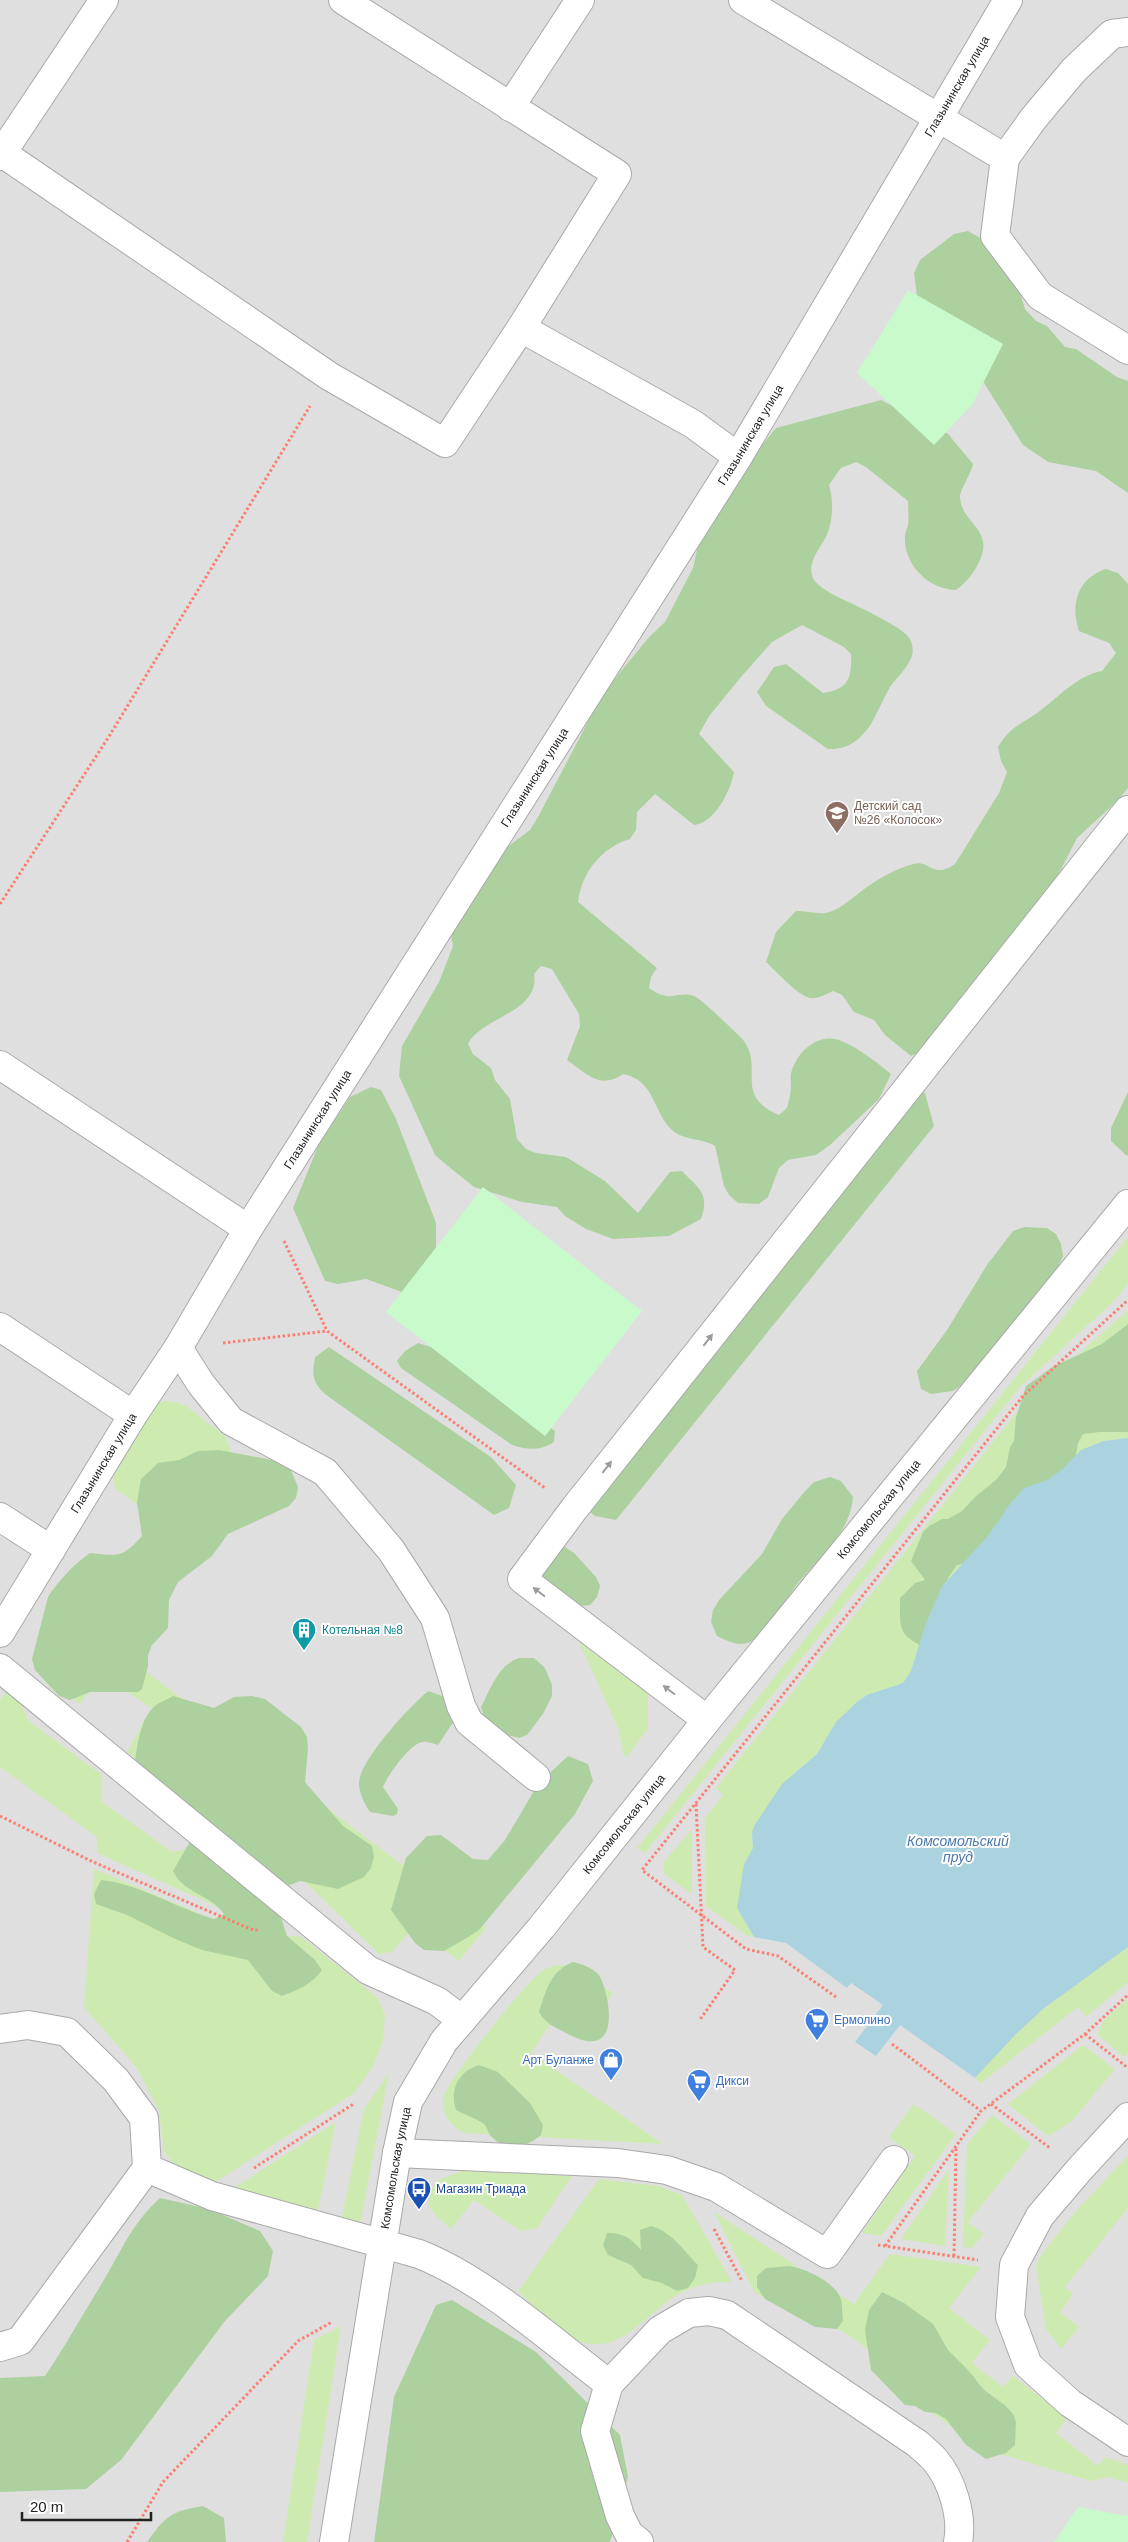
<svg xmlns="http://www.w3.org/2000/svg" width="1128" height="2542" viewBox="0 0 1128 2542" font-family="Arial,sans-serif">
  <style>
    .residential { fill: #e0dfdf }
    .grass { fill: #cdebb0 }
    .forest { fill: #add19e }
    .park { fill: #c8facc }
    .water { fill: #aad3df }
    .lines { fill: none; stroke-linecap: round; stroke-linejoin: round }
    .minor-casing { stroke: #a9a9a9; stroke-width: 30 }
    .path { stroke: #fa8072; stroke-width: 3; stroke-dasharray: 2.5 2.5; stroke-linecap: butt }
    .minor { stroke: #fff; stroke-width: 28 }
    .oneway { fill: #9c9c9c }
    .labels { text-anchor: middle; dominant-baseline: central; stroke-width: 4; stroke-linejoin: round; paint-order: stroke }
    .street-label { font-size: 12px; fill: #222; stroke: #fff }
    .education-label { font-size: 12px; fill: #785e54; stroke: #fff; text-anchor: start }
    .culture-label { font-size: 12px; fill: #0d838f; stroke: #fff; text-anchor: start }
    .shop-label { font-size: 12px; fill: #366cbe; stroke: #fff; text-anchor: start }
    .transit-label { font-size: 12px; fill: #164399; stroke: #fff; text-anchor: start }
    .water-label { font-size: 14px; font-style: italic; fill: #4a7aab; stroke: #fff }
  </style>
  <rect width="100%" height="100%" fill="#f2efe9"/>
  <rect class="residential" x="0" y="0" width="1128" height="2542"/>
  <g class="grass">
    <polygon points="1128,1237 1128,1284 1112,1303 1020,1387 645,1853 637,1848"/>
    <polygon points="1128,1310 1128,1438 1104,1441 1063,1469 987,1537 942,1586 911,1671 903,1683 867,1695 857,1702 836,1722 817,1754 782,1784 752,1834 753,1848 737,1908 754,1937 746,1935 706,1906 705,1818 723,1795 716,1788 1025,1402"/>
    <polygon points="164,1401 176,1402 186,1406 225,1436 237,1465 108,1643 486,1928 459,1961 414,1927 392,1952 379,1954 258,1836 242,1843 127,1752 151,1708 102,1675 80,1704 44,1675 154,1517 115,1488 112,1473 155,1406"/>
    <polygon points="579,1642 648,1693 648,1728 627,1757 623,1755 619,1730"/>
    <polygon points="6,1692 19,1701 29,1721 102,1775 101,1801 172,1852 197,1847 252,1922 97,1853 97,1837 0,1767 0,1700"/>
    <polygon points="692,1829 692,1894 664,1874 663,1863"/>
    <polygon points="94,1869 255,1937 300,1936 378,1998 385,2015 383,2040 373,2067 354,2093 214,2183 178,2168 164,2152 159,2111 137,2068 84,2007"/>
    <polygon points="1128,1947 1128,1982 1086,2017 1078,2007 981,2083 975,2078 1016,2034 1043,2009"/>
    <path d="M562,1965l22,8 29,20 -30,44 -28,-19 -24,35 132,91 -199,-11c-14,-7 -24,-19 -20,-37 3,-15 82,-114 97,-124 7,-5 13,-7 21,-7z"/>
    <polygon points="1128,1999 1128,2053 1124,2057 1097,2034 1104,2020"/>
    <polygon points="1083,2045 1115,2069 1072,2121 1048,2136 1008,2104"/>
    <polygon points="389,2073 360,2224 341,2221 364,2109"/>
    <polygon points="914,2104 956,2134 881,2236 862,2233 915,2156 889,2137"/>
    <polygon points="992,2115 1031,2144 968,2222 984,2234 972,2248 963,2247 967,2144"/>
    <polygon points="336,2122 318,2210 226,2193"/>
    <polygon points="1128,2156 1128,2208 1065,2287 1073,2294 1060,2312 1079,2327 1061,2349 1046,2329 1036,2266 1041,2255 1076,2211"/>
    <polygon points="949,2169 945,2246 901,2239"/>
    <path d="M463,2171l109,5 -35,52 -16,3 -47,-31 -23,29 -15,-13 -8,-12c5,-26 11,-25 35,-33z"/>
    <path d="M599,2179l60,7 23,9 50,87c-21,0 -36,2 -55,13 -32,18 -53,59 -96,47 -20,-6 -47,-37 -63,-51z"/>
    <polygon points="714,2212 854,2304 890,2254 981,2267 949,2308 990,2340 972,2363 1003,2387 1013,2376 1067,2418 1056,2433 1098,2466 1105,2457 1128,2465 1128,2483 1109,2477 1091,2481 983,2449 901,2391 889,2364 845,2333 755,2293"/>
    <polygon points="341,2326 307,2542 283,2542 314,2340"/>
  </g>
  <g class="forest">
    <polygon points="968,231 996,247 1021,296 1025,309 1036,321 1047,326 1065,347 1076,349 1117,377 1128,381 1128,493 1096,471 1048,462 1023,445 974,367 917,296 914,273 920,260 954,234"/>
    <path d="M881,400l67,34 25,30c-2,10 -13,26 -13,33 1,26 34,32 20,63 -6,13 -13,22 -24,30 -27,0 -53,-26 -51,-54 0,-4 2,-7 3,-11 1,-7 0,-16 0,-24l-42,-34 -10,-5 -15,6 -12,17c5,15 4,37 -3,52 -6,11 -18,25 -14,38 2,10 20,19 28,23 17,8 54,25 67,37 5,6 7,13 5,21 -5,13 -14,20 -22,31 -7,12 -12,25 -19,37 -11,16 -23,26 -43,25l-62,-43 -9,-14 17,-25 12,-3 37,29c25,-4 29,-14 28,-39l-7,-7 -42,-22 -30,17 -31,35 -31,38 -11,19 35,38c-3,18 -19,51 -40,53l-39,-31 -18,18 -1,18 -6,9c-29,9 -48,33 -52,63l79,66 -6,9 -2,11c23,17 29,1 47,9 5,2 44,39 48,44 20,29 -11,54 35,74l8,-7c2,-7 4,-15 4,-23 0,-3 -1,-8 0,-11 4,-19 23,-39 44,-35 16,3 43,24 56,35l-12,25 -49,46 -14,10 -28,5 -9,8 -11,29 -9,7 -21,-1 -9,-8 -5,-9 -9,-40c-12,-8 -31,-5 -43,-16 -19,-18 -17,-50 -49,-56 -23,16 -36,0 -56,-14l13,-34 -1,-12 -27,-45 -11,-3 -7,8c6,39 -53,43 -66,70l5,10 18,14 4,12 15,19 7,40 9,10 10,4 30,4 39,24 33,32 32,-41 12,-1c17,18 28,22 19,48l-32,17 -56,3 -27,-10 -21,-13 -8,-9 -35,-5 -48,-15 -31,-25 -8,-7 -36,-79 3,-30 37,-64 14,-36 -2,-11 51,-84 28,-21 8,-13 65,-124 47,-57 15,-14 28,-54 11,-49 8,-13 64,-78z"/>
    <path d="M1106,569l12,4 10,11v204l-12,14 -39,36 -24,47 -118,161 -24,10 -26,-21 -11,-15 -20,-8 -12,-17 -9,-4c-6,3 -15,8 -23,7 -13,-3 -34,-27 -44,-36l10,-30 20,-21c9,0 21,3 30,2 11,-2 24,-13 33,-20 17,-13 33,-23 54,-29 18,-5 18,16 42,0l44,-71 8,-21 -6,-11 -3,-14c13,-22 25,-23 43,-37 19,-14 37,-35 61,-39l14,-18 -7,-10 -30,-12c-9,-27 -1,-53 27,-62z"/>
    <polygon points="900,1084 925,1093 934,1126 616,1520 595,1516 586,1509"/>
    <polygon points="371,1087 381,1090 396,1119 436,1223 436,1270 413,1296 366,1279 338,1284 325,1281 293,1208 318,1146 350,1097"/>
    <polygon points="1128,1092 1128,1155 1127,1156 1111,1141 1111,1128"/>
    <polygon points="1024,1227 1047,1228 1056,1234 1061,1244 1063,1256 1053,1278 983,1369 953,1391 931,1394 921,1389 917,1371 947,1330 987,1265 1013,1231"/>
    <path d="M1128,1324v108h-28l-17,2 -5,9 -4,24 -102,96 -15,2 -9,13 -3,20 -17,51c-31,-14 -28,-20 -28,-51l15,-15 10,-3 -14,-19 12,-29 6,-6 13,-7h6l14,-8 14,-15 20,-16 10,-13 4,-20 4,-6 2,-24 10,-31 28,-20 48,-22z"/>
    <path d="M418,1343l38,12 99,76 -1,11c-14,9 -27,8 -42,3l-111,-77 -4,-7 8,-10z"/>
    <path d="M329,1347l162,110 25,28 -7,23 -15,7 -169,-121c-13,-12 -13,-20 -10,-37z"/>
    <path d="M219,1450l69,13 10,24 -2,11 -7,8 -61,28 -16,22 -34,26 -9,18 -1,28 -16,17 -4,10v11l-6,23 -4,3h-48l-20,8 -11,-4 -24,-26 -3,-11 16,-62c10,-16 26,-33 42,-44 29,3 32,5 52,-17l-5,-34 4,-23 17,-16 21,-3 19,-9z"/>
    <path d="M830,1477l11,4 12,16c-1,14 -7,28 -15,39 -11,18 -27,31 -40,47 -14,18 -26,48 -48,59 -11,5 -23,-1 -33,-6l-6,-14 2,-12 6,-10 43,-46 20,-35 24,-29 8,-8z"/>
    <polygon points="562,1545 574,1553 596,1577 600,1586 597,1597 590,1605 579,1606 550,1589 537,1567"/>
    <path d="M519,1658h15l11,10 7,17v11l-9,18 -16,21 -8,3 -20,-5 -14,-13 -4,-13c10,-19 17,-42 38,-49z"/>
    <path d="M428,1691l17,6 9,24 -16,24c-4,-1 -11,-4 -16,-3 -13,3 -34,33 -39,45l15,22 -1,5 -4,2 -23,-4c-5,-8 -11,-18 -11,-28 -1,-22 51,-78 69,-93z"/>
    <path d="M173,1696l41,12 20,-11 18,-1 13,3 36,28 6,10 1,12 -3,33 38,44 29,20 2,11 -3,11 -7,9 -26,12 -38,-8 -15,6 -9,14 11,35 28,24 7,10c-10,14 -24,20 -40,26l-10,-5 -24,-31 -46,-10 -29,-12 -46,-23 -31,-11 -2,-10 7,-14c39,4 75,28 113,39l10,-5c-13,-19 -42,-22 -51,-43l18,-31 2,-30 -10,-11 -30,-12 -18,-26c3,-18 5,-43 21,-56 4,-3 12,-6 17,-9z"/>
    <polygon points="568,1756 588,1764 593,1781 575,1814 479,1930 465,1939 444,1951 424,1950 415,1943 391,1910 406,1858 427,1836 441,1835 473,1859 488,1860 505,1840 538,1784"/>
    <path d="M573,1962c9,2 17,5 24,11 6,6 8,18 10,25 7,37 -5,55 -41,35 -12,-6 -21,-10 -27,-21 7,-21 11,-41 34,-50z"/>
    <path d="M479,2065l19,7 32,31 13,22 -2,10c-13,12 -35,17 -49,2 -4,-3 -4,-9 -8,-13 -8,-6 -19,-9 -28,-14 -7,-20 3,-39 23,-45z"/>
    <path d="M160,2198l49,11 51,22 13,20 -5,25 -43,45 -104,139 -35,29 -86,3v-114l45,-2c19,-28 35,-57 53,-86 21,-34 32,-65 62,-92z"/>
    <path d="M651,2226c20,5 33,25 47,39l-3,13 -7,10 -11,3 -15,-8 -19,-5 -12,-13 -23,-10 -5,-10 4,-12c17,0 23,5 34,17l-1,-20z"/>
    <path d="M789,2266c15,2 44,15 51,31 3,6 2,16 3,24l-6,8 -22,-2 -50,-28 -8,-12v-11l9,-8z"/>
    <polygon points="882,2292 904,2303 933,2324 948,2350 968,2370 984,2390 1006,2406 1013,2414 1016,2422 1015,2445 1006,2453 986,2459 966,2445 946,2419 936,2413 925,2412 915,2406 905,2405 871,2370 865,2330 869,2310"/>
    <polygon points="452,2300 536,2352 620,2435 628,2477 610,2542 374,2542 394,2397 436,2305"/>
    <path d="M203,2506l21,12 2,24h-79c18,-26 25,-31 56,-36z"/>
  </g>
  <g class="park">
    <polygon points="908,290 1003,344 972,405 934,445 857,373"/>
    <polygon points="483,1187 642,1311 545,1436 386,1312"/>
    <polygon points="1078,2507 1128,2516 1128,2542 1054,2542"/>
  </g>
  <polygon class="water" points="1128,1438 1128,1947 1043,2009 1016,2034 975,2078 900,2025 876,2056 855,2042 883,2005 851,1983 847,1988 786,1943 754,1937 737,1908 744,1864 753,1848 752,1833 754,1826 782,1784 817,1754 836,1722 857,1702 867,1695 903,1683 911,1671 925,1626 942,1586 987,1537 1010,1504 1024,1488 1047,1480 1063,1469 1081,1450 1104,1441"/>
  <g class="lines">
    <defs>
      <g id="minor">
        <polyline points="343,0 617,174 521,328 693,424 738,457"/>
        <polyline points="743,0 1005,158"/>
        <polyline points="1128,32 1112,34 1074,70 1033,119 1005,158 995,236 1040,296 1128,350"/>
        <polyline points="510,107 580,0"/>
        <polyline points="2,153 329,376 445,443 521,328"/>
        <polyline points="0,156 104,0"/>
        <polyline points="0,1065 248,1229"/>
        <polyline points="0,1327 133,1415"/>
        <polyline points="178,1348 201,1384 231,1421 325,1472 391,1550 435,1618 461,1706 469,1722 536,1777"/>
        <polyline points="0,1517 51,1550"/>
        <path id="s1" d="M0,1633l133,-218 45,-67 70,-119 490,-772 270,-457"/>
        <polyline points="0,1668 368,1970 437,2001 462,2020"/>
        <polyline points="707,1720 522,1579 574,1509 1128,810"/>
        <polyline points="0,2029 28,2025 67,2032 116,2080 144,2118 147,2168 20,2341 0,2347"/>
        <polyline points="1128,2117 1079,2170 1040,2216 1014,2265 1010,2317 1028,2365 1070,2403 1128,2442"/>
        <polyline points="397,2153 618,2163 667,2170 716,2187 827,2254 894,2160"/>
        <path d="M147,2168l65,28 207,58c66,26 133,87 190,130"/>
        <path id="s2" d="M334,2542l63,-389 11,-51 36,-61 97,-113 166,-208 421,-516"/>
        <path d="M639,2542l-10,-8 -9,-18 -25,-85 14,-47 51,-54 29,-17 20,-2 18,4 191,129c5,5 12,10 17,16 17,20 28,56 23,82"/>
      </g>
    </defs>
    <use href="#minor" class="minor-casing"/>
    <g class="path">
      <polyline points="0,904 108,738 310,406"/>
      <polyline points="284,1241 327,1331 545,1488"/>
      <polyline points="223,1343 327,1331"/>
      <polyline points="696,1804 703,1947 735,1970 699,2021"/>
      <polyline points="0,1816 93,1862 253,1930 260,1930"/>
      <polyline points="836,1997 778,1956 746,1949 642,1870 1023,1396 1128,1300"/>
      <polyline points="1085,2034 1128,2068"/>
      <polyline points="892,2044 981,2111 1085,2034 1128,1995"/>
      <polyline points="991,2104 1050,2148"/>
      <polyline points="254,2168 355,2103"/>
      <polyline points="714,2229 742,2281"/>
      <polyline points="878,2245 978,2260"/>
      <polyline points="885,2246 981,2111"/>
      <polyline points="954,2256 956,2146"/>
      <polyline points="127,2542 163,2482 298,2341 332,2322"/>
    </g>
    <use href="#minor" class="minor"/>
  </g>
  <defs><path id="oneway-solid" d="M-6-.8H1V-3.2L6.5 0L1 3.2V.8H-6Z" transform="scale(1.25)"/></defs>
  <g class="oneway">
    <use href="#oneway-solid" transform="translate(708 1340) rotate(-52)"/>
    <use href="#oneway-solid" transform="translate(607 1467) rotate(-52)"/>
    <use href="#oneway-solid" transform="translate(539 1592) rotate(-143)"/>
    <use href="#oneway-solid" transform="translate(669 1690) rotate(-143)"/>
  </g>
  <defs>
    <symbol id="school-pin" viewBox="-11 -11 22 30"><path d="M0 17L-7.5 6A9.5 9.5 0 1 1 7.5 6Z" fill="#8d6e63" stroke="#fff"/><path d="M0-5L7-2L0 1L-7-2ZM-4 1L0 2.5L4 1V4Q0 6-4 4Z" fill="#fff"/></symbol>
    <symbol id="building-pin" viewBox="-11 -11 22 30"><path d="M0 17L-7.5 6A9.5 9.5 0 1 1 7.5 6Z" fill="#0f9aa8" stroke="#fff"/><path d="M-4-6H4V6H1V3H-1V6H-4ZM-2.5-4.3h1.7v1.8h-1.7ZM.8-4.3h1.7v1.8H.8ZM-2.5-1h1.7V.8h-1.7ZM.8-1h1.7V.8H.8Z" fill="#fff"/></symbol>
    <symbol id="supermarket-pin" viewBox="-11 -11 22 30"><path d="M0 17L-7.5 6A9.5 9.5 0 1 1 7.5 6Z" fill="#3f7fe0" stroke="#fff"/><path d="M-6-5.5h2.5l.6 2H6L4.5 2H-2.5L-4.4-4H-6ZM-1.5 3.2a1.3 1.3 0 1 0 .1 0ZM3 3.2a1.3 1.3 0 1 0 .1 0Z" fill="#fff"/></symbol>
    <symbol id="shop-pin" viewBox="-11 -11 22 30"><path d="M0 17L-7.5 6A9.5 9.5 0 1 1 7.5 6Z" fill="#3f7fe0" stroke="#fff"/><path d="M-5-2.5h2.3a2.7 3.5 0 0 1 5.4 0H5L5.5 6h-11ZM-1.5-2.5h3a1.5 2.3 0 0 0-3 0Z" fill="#fff"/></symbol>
    <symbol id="bus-pin" viewBox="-11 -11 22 30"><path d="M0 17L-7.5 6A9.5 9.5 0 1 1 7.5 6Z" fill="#1a4fb4" stroke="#fff"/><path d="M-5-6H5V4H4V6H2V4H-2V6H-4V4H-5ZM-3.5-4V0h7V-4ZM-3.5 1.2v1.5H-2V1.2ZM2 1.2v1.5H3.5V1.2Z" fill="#fff"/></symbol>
  </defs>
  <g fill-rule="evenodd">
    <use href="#school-pin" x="823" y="799" width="28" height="38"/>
    <use href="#building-pin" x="290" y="1616" width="28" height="38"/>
    <use href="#supermarket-pin" x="803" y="2006" width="28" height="38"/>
    <use href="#shop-pin" x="597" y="2046" width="28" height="38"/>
    <use href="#supermarket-pin" x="685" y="2067" width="28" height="38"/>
    <use href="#bus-pin" x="405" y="2175" width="28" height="38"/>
  </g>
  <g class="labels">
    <g class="street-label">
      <text stroke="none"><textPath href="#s1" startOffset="1819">Глазынинская улица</textPath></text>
      <text stroke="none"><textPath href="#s1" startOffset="1414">Глазынинская улица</textPath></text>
      <text stroke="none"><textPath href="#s1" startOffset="1009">Глазынинская улица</textPath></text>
      <text stroke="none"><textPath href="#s1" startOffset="604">Глазынинская улица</textPath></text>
      <text stroke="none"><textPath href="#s1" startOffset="199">Глазынинская улица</textPath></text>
      <text stroke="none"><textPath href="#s2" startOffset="1204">Комсомольская улица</textPath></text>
      <text stroke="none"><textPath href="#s2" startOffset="799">Комсомольская улица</textPath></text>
      <text stroke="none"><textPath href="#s2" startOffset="379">Комсомольская улица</textPath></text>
    </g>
    <g class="education-label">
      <text x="854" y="806">Детский сад<tspan x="854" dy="14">№26 «Колосок»</tspan></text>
    </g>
    <g class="culture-label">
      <text x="322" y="1630">Котельная №8</text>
    </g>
    <g class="shop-label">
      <text x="834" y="2020">Ермолино</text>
      <text x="594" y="2060" text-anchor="end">Арт Буланже</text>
      <text x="716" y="2081">Дикси</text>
    </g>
    <g class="transit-label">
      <text x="436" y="2189">Магазин Триада</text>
    </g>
    <g class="water-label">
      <text x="958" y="1841">Комсомольский<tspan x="958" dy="16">пруд</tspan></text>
    </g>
  </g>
  <path d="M22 2512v8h129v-8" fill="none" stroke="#222222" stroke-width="2.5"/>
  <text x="30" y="2512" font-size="15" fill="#222222" stroke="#ffffff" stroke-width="4" paint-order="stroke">20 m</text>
</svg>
